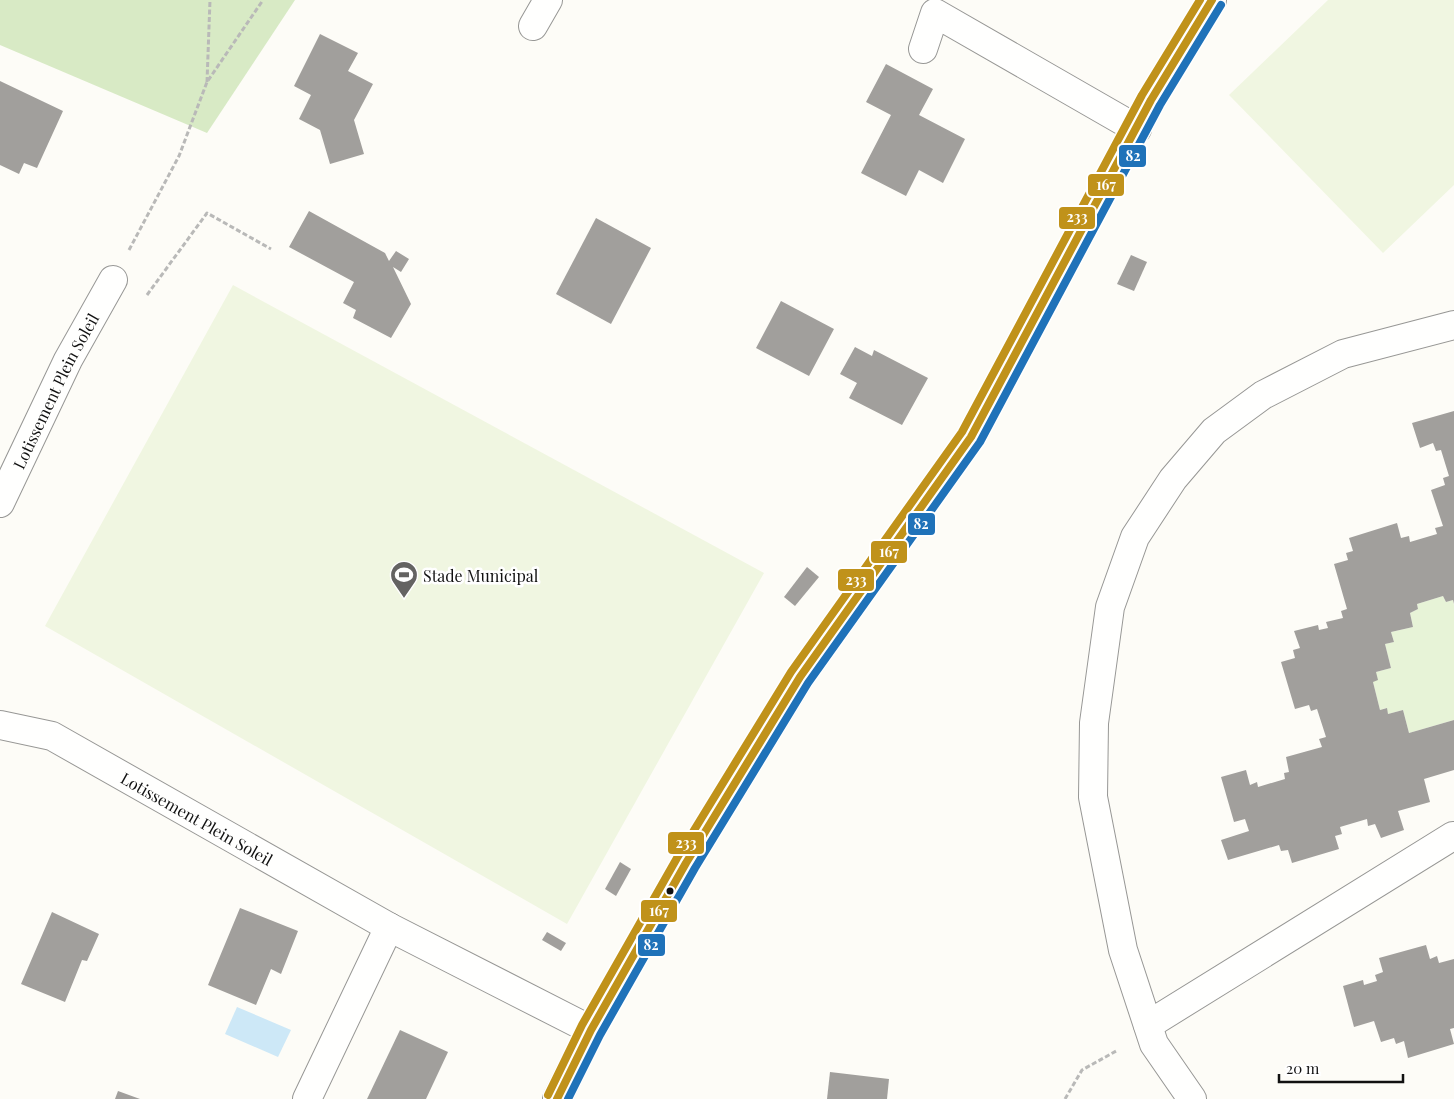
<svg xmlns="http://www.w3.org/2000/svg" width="1454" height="1099" viewBox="0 0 1454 1099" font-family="'Playfair Display',serif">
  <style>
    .green { fill: #e7f3d7 }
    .forest { fill: #d8eac5 }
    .pitch { fill: #f0f6e1 }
    .water { fill: #cde8f7 }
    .building { fill: #a19f9c }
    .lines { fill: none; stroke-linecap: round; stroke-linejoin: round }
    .minor-casing { stroke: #979795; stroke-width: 30 }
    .path { stroke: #b9b9b8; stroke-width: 3; stroke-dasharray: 5 2.5; stroke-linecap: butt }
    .minor { stroke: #fffffe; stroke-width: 28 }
    .bus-1-casing { stroke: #fff; stroke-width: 11 }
    .bus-2-casing { stroke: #fff; stroke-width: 11 }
    .bus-3-casing { stroke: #fff; stroke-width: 11 }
    .bus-1 { stroke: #c0921a; stroke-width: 8 }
    .bus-2 { stroke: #1f72b9; stroke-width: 8 }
    .bus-3 { stroke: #c0921a; stroke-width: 8 }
    .bus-dot { fill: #111; stroke: #fff; stroke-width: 2 }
    .labels { text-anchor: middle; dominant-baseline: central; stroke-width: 5; stroke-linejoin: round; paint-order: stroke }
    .street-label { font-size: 16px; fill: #111; stroke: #fff }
    .poi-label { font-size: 16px; fill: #111; stroke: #fff; text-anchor: start }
    .line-badge { stroke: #fff; stroke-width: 2 }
    .badge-label { font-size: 14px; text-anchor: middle; font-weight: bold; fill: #fff }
  </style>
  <rect width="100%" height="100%" fill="#fdfcf7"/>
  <polygon class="green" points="1443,596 1446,602 1453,600 1454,605 1454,720 1409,733 1403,710 1388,714 1386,708 1380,710 1373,682 1376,672 1391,668 1385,644 1394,642 1391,632 1413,627 1410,613 1418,609 1417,604"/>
  <polygon class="forest" points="0,0 295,0 207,133 0,45"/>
  <g class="pitch">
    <polygon points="1328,0 1454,0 1454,185 1383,253 1229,95"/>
    <polygon points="233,285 764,573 567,924 45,626"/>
  </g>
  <polygon class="water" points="237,1007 291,1030 278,1057 225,1034"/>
  <g class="building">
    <polygon points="320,34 358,53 348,71 373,84 354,120 364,154 330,164 320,130 299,119 311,95 294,86"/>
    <polygon points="886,64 933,89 919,115 965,139 943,183 919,170 906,196 861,173 891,115 866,102"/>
    <polygon points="0,81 63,111 37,168 24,163 19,174 0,165"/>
    <polygon points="309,211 385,253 389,261 396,251 409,259 401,272 393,267 411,304 391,338 353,318 356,310 343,303 354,282 289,247"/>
    <polygon points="596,218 651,248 611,324 556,294"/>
    <polygon points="1131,255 1147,262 1134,291 1117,284"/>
    <polygon points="781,301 834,329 809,376 756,348"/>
    <polygon points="855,347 872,356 874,350 928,378 902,425 849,398 857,383 840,374"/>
    <polygon points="1454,411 1454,604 1453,600 1446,602 1443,596 1417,604 1418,609 1410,613 1413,627 1391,632 1394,642 1385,644 1391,668 1376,672 1378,680 1373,682 1380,710 1387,708 1388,714 1403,710 1409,733 1454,720 1454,770 1424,779 1430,802 1398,811 1404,830 1381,838 1375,824 1368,826 1367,819 1340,827 1342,834 1335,836 1339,849 1292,863 1288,850 1281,851 1279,845 1228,860 1221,840 1249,831 1245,819 1234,822 1221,777 1246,770 1250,785 1257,782 1258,787 1285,779 1284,773 1289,772 1286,757 1322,747 1319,739 1326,737 1317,709 1311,711 1309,705 1295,709 1281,662 1295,658 1293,650 1300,648 1294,631 1318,625 1319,630 1328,628 1326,622 1343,618 1341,611 1347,609 1334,564 1348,560 1346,553 1353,551 1349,538 1397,523 1401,538 1409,536 1410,542 1437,534 1435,528 1443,526 1431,490 1445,485 1443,478 1449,476 1441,450 1436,451 1433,443 1420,448 1412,423"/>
    <polygon points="807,567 819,577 795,606 784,597"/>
    <polygon points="620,862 631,869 616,896 605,889"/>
    <polygon points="240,908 298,931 281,974 271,969 256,1005 208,985"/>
    <polygon points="52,912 99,934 87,961 82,960 65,1002 21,984"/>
    <polygon points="547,932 566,943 561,951 542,940"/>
    <polygon points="1426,945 1430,959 1437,956 1439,963 1454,959 1454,1028 1450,1029 1454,1044 1408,1058 1404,1041 1396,1044 1394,1038 1381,1042 1374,1021 1354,1027 1343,986 1363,980 1364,985 1377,981 1375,975 1383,972 1379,958"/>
    <polygon points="400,1030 448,1052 426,1099 367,1099"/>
    <polygon points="830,1072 889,1079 887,1099 827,1099"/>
    <polygon points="118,1091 140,1099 115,1099"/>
  </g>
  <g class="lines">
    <defs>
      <g id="minor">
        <polyline points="533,26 548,0"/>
        <polyline points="923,49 935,13 1137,129"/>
        <path id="s1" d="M0,503l68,-143 45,-80"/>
        <path id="s2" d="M0,725l52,11 337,191 202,103"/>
        <polyline points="1148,1025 1453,836"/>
        <polyline points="307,1099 389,927"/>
        <polyline points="557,1099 591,1030 686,863 800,677 971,437 1151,100 1212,0"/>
        <polyline points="1192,1099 1154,1044 1123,950 1093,797 1094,723 1110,607 1135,537 1173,479 1214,431 1263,395 1343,354 1454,325"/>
      </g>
    </defs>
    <use href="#minor" class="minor-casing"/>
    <g class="path">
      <polyline points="207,82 210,0"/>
      <polyline points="129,250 179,156 207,82 263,0"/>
      <polyline points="147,295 207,213 271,249"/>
      <polyline points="1065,1099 1082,1070 1118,1050"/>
    </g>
    <use href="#minor" class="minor"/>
    <defs>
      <polyline id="bus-1" points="557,1099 591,1030 686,863 800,677 971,437 1151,100 1212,0"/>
      <polyline id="bus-2" points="568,1099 600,1035 695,868 808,683 980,442 1160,105 1221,5"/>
      <polyline id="bus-3" points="548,1095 582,1025 677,858 791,672 962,432 1142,95 1200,0"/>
    </defs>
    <use href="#bus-1" class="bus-1-casing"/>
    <use href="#bus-2" class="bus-2-casing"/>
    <use href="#bus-3" class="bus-3-casing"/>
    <use href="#bus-1" class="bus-1"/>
    <use href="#bus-2" class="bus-2"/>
    <use href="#bus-3" class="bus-3"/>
  </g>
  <defs>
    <symbol id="stadium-pin" viewBox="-11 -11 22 30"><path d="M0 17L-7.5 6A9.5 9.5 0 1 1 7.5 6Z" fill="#646362" stroke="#fff"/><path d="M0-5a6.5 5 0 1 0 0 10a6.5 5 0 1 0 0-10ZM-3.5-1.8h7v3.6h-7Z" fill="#fff"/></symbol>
  </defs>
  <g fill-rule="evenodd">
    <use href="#stadium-pin" x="388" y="559" width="32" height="43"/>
  </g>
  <circle class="bus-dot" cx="670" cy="891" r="4.5"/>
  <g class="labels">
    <g class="street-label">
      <text stroke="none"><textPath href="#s1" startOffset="125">Lotissement Plein Soleil</textPath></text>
      <text stroke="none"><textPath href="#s2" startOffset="220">Lotissement Plein Soleil</textPath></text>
    </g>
    <g class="poi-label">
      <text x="423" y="575">Stade Municipal</text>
    </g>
  </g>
  <g class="line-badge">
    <rect x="1118" y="144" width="29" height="24" rx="5" fill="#1f72b9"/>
    <rect x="1087" y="173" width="38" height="24" rx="5" fill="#c0921a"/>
    <rect x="1058" y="206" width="38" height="24" rx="5" fill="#c0921a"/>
    <rect x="907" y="512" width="29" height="24" rx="5" fill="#1f72b9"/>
    <rect x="870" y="540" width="38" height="24" rx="5" fill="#c0921a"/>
    <rect x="837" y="568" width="38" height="24" rx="5" fill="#c0921a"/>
    <rect x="667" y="831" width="38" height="24" rx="5" fill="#c0921a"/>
    <rect x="640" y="899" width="38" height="24" rx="5" fill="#c0921a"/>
    <rect x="637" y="933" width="29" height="24" rx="5" fill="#1f72b9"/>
  </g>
  <g class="badge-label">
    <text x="1133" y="161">82</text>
    <text x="1106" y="190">167</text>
    <text x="1077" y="222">233</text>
    <text x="921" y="529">82</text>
    <text x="889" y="557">167</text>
    <text x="856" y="585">233</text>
    <text x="686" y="848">233</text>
    <text x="659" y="916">167</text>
    <text x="651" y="950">82</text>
  </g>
  <path d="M1279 1074v8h124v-8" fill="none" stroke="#111111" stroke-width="2.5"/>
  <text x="1286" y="1074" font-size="15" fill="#111111" stroke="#ffffff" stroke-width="4" paint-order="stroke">20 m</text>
</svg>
